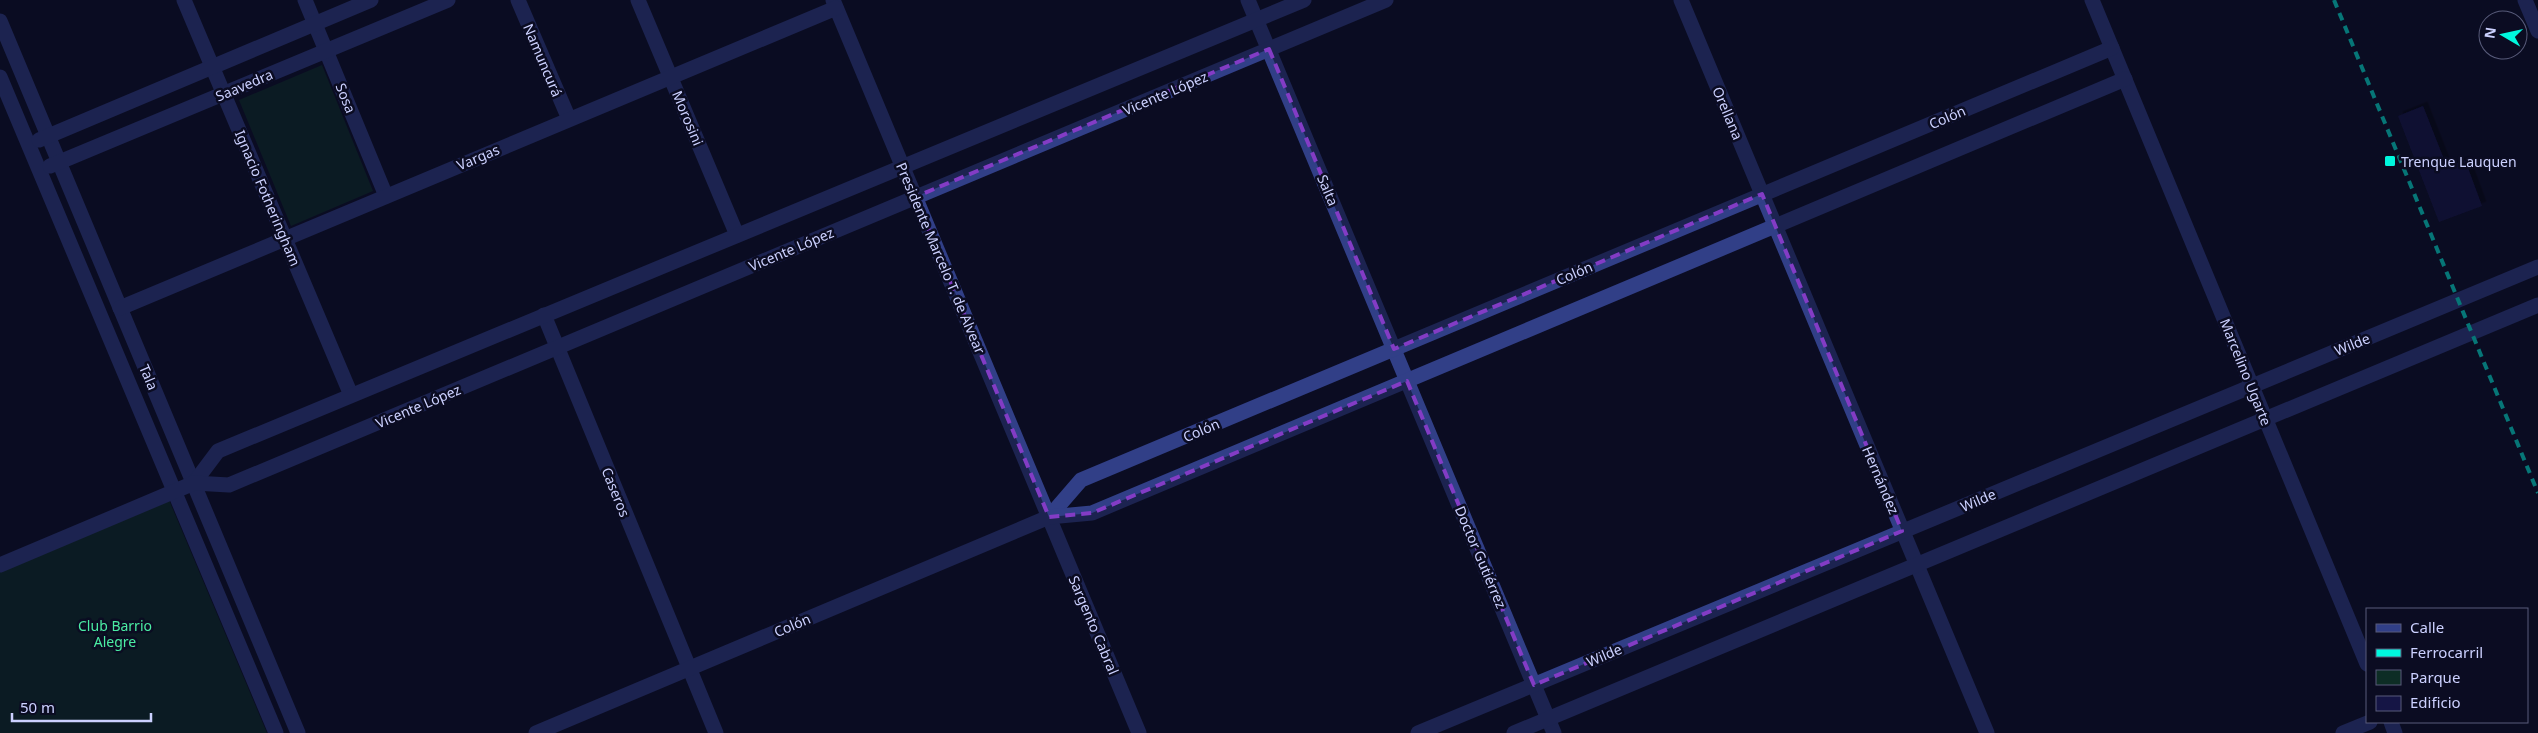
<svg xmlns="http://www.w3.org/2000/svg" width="2538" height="733" viewBox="0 0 2538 733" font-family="'Noto Sans',sans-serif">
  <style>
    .green { fill: #0d2d25 }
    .building { fill: #151545; filter: url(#shadow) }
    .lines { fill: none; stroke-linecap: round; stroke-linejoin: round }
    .minor { stroke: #313f87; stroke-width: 15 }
    .rail { stroke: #00f7de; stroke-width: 4; stroke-dasharray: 8 6; stroke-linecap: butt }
    .marked { fill: none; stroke: #833cc5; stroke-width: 4; stroke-dasharray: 10 6; stroke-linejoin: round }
    .poi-dot { fill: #00f7de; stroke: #0b0c22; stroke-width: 2 }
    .labels { text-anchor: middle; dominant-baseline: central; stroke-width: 5; stroke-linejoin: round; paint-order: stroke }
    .street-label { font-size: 14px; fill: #ccd1ff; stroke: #0b0c22 }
    .poi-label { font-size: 14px; fill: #ccd1ff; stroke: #0b0c22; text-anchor: start }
    .park-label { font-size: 14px; fill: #4beca3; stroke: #0b0c22 }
  </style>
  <defs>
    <filter id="shadow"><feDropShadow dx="4.5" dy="-4.5" stdDeviation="0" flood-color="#0009"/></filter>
  </defs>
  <rect width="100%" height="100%" fill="#0b0c22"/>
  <g class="green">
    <polygon points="322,65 373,191 291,226 239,100"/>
    <polygon points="169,500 267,733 0,733 0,572"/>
  </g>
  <polygon class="building" points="2423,106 2447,167 2465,160 2482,206 2439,222 2398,116"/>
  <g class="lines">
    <g class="minor">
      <polyline points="184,0 351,395"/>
      <polyline points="305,0 386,196"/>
      <polyline points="518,0 569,119"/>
      <polyline points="638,0 737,235"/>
      <polyline points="833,0 1139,733"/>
      <polyline points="1248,0 1554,733"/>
      <polyline points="1681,0 1987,733"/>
      <polyline points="2092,0 2367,664"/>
      <polyline points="2525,0 2538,31"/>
      <polyline points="0,21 298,733"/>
      <polyline points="0,77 276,733"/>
      <polyline points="39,140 371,0"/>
      <polyline points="50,166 448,0"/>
      <polyline points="120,308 836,8"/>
      <polyline points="544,315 716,733"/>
      <polyline points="194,483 218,451 1304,0"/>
      <polyline points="1049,517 1081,480 2112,48"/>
      <polyline points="0,565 194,483 229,485 1386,0"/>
      <polyline points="2391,722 2395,733"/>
      <polyline points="536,733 1049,517 1092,513 2125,79"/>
      <polyline points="1418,733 2538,267"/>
      <polyline points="1514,733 2538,305"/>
      <polyline points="2343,733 2370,722"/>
    </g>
    <polyline class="rail" points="2334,0 2538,493"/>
  </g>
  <path d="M0 0H2538V733H0ZM1269,49l125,300 368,-155 140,337 -368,154 -127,-304 -315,132 -43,4 -134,-320z" fill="#0b0c22" fill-opacity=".55" fill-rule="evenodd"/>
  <path class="marked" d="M1269,49l125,300 368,-155 140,337 -368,154 -127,-304 -315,132 -43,4 -134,-320z"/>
  <rect class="poi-dot" x="2384" y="155" width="12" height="12" rx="2.5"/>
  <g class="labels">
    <g class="street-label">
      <text transform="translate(543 60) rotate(67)">Namuncurá</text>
      <text transform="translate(244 85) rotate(-23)">Saavedra</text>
      <text transform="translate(1165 93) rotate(-23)">Vicente López</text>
      <text transform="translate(346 98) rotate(68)">Sosa</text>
      <text transform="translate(1728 113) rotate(67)">Orellana</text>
      <text transform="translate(1947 117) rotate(-23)">Colón</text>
      <text transform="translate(688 118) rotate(67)">Morosini</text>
      <text transform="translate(478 157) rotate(-23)">Vargas</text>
      <text transform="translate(1328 190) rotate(67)">Salta</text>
      <text transform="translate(268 198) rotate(67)">Ignacio Fotheringham</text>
      <text transform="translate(791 249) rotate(-23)">Vicente López</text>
      <text transform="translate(941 258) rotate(67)">Presidente Marcelo T. de Alvear</text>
      <text transform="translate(1574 273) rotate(-23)">Colón</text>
      <text transform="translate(2352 344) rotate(-22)">Wilde</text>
      <text transform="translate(2246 372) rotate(68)">Marcelino Ugarte</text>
      <text transform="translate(149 377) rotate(67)">Tala</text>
      <text transform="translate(418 406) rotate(-23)">Vicente López</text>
      <text transform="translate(1201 430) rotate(-23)">Colón</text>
      <text transform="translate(1881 480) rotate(67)">Hernández</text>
      <text transform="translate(616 492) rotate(68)">Caseros</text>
      <text transform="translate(1978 500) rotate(-23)">Wilde</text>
      <text transform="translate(1481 557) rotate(67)">Doctor Gutiérrez</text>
      <text transform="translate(792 625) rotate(-23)">Colón</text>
      <text transform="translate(1094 625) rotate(67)">Sargento Cabral</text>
      <text transform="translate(1604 655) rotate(-23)">Wilde</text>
    </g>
    <g class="poi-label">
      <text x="2401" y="161">Trenque Lauquen</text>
    </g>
    <g class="park-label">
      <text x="115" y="625">Club Barrio<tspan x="115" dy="16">Alegre</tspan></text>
    </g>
  </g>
  <rect x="2366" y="608" width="162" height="115" fill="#0b0c22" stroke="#585b7a"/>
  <rect x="2376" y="624" width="25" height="8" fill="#313f87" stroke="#585b7a"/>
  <text x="2410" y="633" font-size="15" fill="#ccd1ff">Calle</text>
  <rect x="2376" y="649" width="25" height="8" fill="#00f7de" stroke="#585b7a"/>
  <text x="2410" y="658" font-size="15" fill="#ccd1ff">Ferrocarril</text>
  <rect x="2376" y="670" width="25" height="15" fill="#0d2d25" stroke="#585b7a"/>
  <text x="2410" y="683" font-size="15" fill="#ccd1ff">Parque</text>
  <rect x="2376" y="696" width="25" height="15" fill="#151545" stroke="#585b7a"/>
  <text x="2410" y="708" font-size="15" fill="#ccd1ff">Edificio</text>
  <g transform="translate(2503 35) rotate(279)"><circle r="24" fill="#0b0c22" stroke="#585b7a"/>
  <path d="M0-4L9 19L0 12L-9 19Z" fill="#00f7de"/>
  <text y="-8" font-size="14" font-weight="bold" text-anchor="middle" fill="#ccd1ff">N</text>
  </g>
  <path d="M12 713v8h139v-8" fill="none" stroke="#ccd1ff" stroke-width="2.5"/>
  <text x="20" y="713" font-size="15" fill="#ccd1ff" stroke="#0b0c22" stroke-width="4" paint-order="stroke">50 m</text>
</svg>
